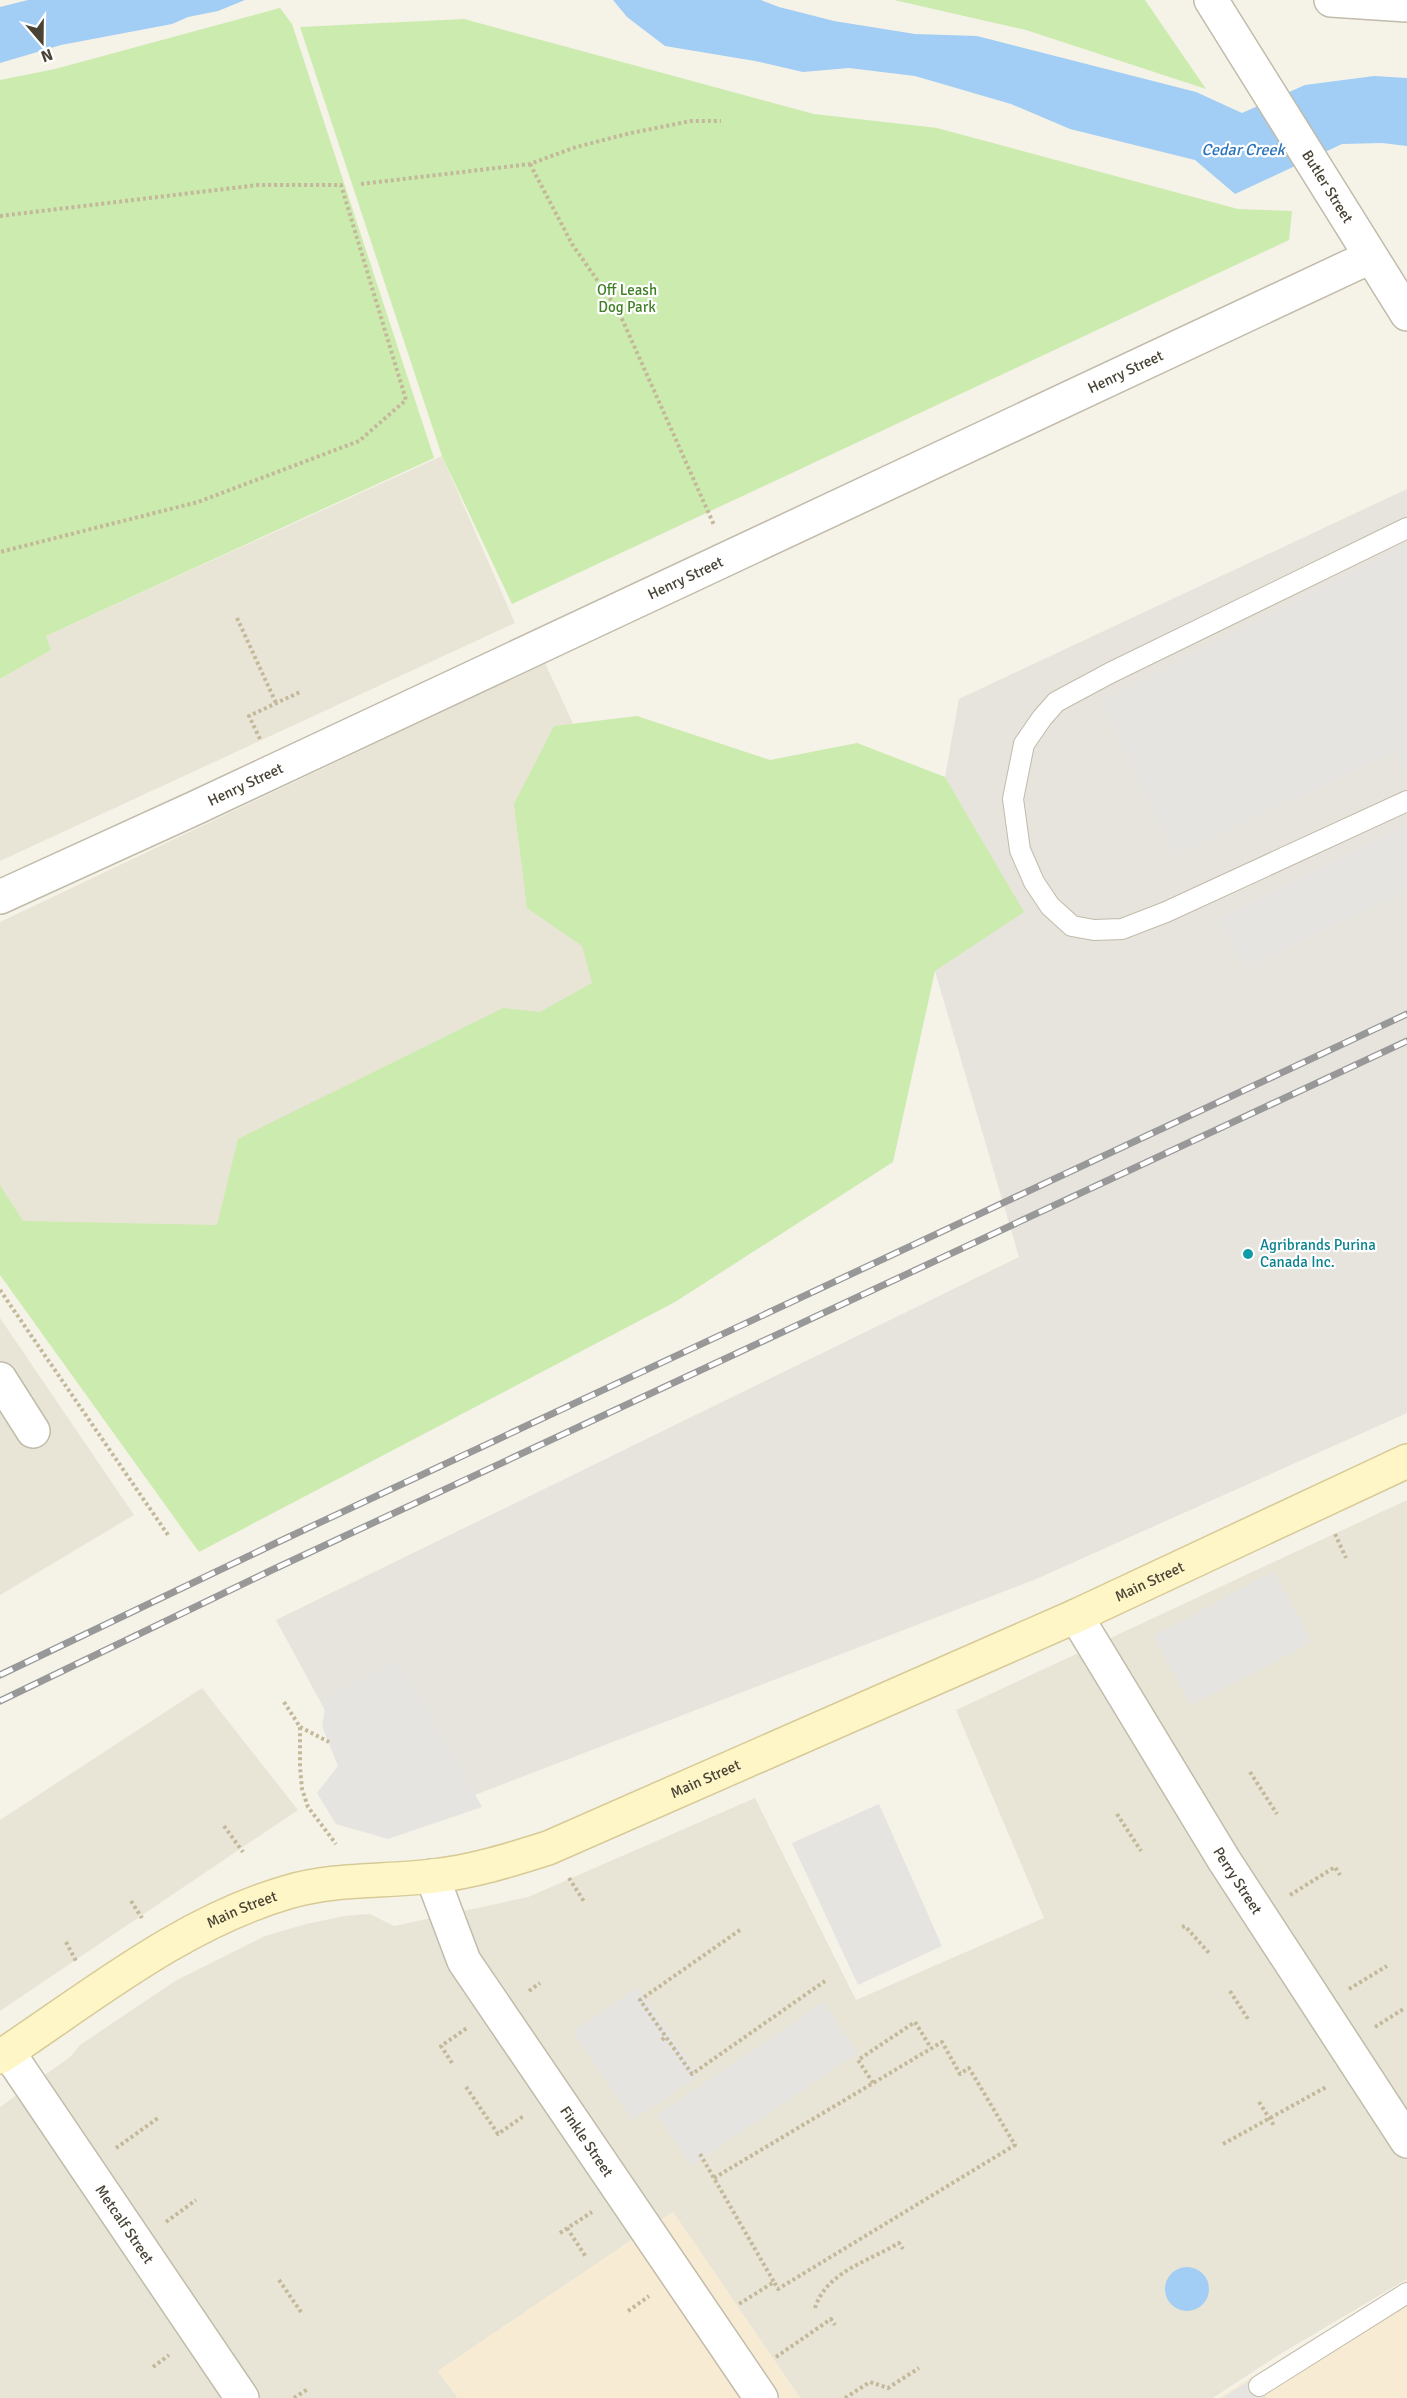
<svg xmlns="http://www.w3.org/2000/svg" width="1407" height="2398" viewBox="0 0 1407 2398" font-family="Signika,sans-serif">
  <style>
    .residential { fill: #e9e5d6 }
    .commercial { fill: #f8ebd3 }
    .industrial { fill: #e7e3dd }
    .green { fill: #ccebaf }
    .parking { fill: #e6e4e0 }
    .water { fill: #a2cdf4 }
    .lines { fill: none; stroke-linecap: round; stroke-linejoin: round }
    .lane-casing { stroke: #c1bbaa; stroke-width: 22 }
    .street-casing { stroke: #c1bbaa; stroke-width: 36 }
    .secondary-casing { stroke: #d7ca96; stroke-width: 36 }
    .path { stroke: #c4b89b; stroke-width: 4; stroke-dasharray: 3 3; stroke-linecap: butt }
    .lane { stroke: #fff; stroke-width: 20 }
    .street { stroke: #fff; stroke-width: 33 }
    .secondary { stroke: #fff6c8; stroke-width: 33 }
    .rail-casing { stroke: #989898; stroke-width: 7 }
    .rail { stroke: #fff; stroke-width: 4.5; stroke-dasharray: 14; stroke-linecap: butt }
    .culture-dot { fill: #0f9aa8; stroke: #fff; stroke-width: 2 }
    .labels { text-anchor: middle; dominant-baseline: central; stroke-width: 4.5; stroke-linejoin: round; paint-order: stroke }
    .street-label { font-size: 15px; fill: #494336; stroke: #fff }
    .park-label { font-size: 15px; fill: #417f25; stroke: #fff }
    .culture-label { font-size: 15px; fill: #0d838f; stroke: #fff; text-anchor: start }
    .water-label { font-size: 16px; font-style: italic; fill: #2973bc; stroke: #fff }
  </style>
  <rect width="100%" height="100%" fill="#f5f2e8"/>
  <g class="residential">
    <polygon points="442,456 515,623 0,861 0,679 51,650 46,636"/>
    <polygon points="545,663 781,1172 0,1248 0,922"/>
    <polygon points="0,1318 134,1515 0,1595"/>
    <polygon points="1407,1500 1407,2279 1277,2356 1213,2398 800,2398 673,2212 438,2371 458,2398 0,2398 0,2107 70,2057 80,2045 175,1981 265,1936 306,1924 344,1916 370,1914 394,1926 528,1897 755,1798 856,2000 1044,1918 956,1710"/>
    <polygon points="202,1688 298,1810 0,2011 0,1820"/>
  </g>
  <g class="commercial">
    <polygon points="673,2212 800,2398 458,2398 438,2371"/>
    <polygon points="1407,2280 1407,2398 1218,2398"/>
  </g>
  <polygon class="industrial" points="1407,489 1407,1413 1036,1579 389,1828 276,1620 1019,1257 935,971 1023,912 945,777 959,699"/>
  <g class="green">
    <polygon points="894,0 1145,0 1206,89 1026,30"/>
    <polygon points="280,8 292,24 434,458 46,636 51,650 0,679 0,80 55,69"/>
    <polygon points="464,19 814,114 937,128 1238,209 1292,211 1289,240 512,604 442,456 300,27"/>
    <polygon points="637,716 770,760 857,743 945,777 1024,912 935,971 893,1162 675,1302 199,1552 0,1275 0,1185 23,1221 217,1225 238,1139 503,1008 540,1012 592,983 582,946 527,908 514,804 554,726"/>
  </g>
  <g class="parking">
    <polygon points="1407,545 1407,774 1395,751 1176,855 1101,701"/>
    <polygon points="1407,826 1407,891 1245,967 1220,919"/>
    <polygon points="1274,1571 1312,1642 1191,1706 1153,1636"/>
    <polygon points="399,1661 482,1807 388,1839 336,1824 317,1793 338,1766 322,1726 327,1697"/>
    <polygon points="879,1804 942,1946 858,1985 792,1843"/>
    <polygon points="638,1987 699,2076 633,2120 573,2032"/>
    <polygon points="824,2002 858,2053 691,2166 657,2115"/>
    <polygon points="1254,2378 1266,2398 1222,2398"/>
  </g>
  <g class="water">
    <polygon points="28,0 245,0 218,11 188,17 172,24 61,45 0,63 0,7"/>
    <polygon points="613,0 761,0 779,7 834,21 915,34 977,36 1196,92 1242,113 1305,85 1374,76 1407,78 1407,146 1382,143 1342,144 1235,194 1195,160 1070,129 1011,104 915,76 849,68 803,72 755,61 665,46 627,17"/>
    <circle cx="1187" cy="2289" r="22"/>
  </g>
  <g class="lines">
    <defs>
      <g id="lane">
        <polyline points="1407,528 1110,673 1056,702 1042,718 1024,744 1013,799 1020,850 1034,882 1050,906 1072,926 1094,930 1122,929 1166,912 1407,801"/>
        <polyline points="1259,2386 1407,2293"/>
      </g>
      <g id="street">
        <path id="s1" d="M1211,0l196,314"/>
        <polyline points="1331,0 1407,5"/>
        <path id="s2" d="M0,897l195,-89 1175,-551"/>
        <polyline points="0,1379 33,1431"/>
        <path id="s3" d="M1076,1616l148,244 183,281"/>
        <path id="s4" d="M432,1876l32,85 297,437"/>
        <path id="s5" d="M8,2052l234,346"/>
      </g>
      <g id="secondary">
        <path id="s6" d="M0,2057c91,-60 181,-134 288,-165 47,-14 96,-10 145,-16 39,-4 77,-16 115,-28l528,-232 331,-155"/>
      </g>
    </defs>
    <use href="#lane" class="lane-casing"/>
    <use href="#street" class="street-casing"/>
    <use href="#secondary" class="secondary-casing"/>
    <g class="path">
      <polyline points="530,164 572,244 618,310 714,525"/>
      <polyline points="361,184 530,164 576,147 631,133 691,121 721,121"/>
      <polyline points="0,216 258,185 341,185 406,400 359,441 198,502 0,552"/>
      <polyline points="237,618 276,703"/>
      <polyline points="260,739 249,716 300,692"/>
      <polyline points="0,1290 168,1535"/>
      <polyline points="1335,1534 1346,1558"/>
      <polyline points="284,1702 300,1727 300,1767 302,1789 308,1807 336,1844"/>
      <polyline points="300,1727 329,1742"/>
      <polyline points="1250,1772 1277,1814"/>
      <polyline points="1117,1814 1141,1851"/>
      <polyline points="224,1826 243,1852"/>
      <polyline points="569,1878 585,1903"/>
      <polyline points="1290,1895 1335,1867 1340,1875"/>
      <polyline points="131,1901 142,1918"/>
      <polyline points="1182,1927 1185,1926 1209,1953"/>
      <polyline points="740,1930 640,2000 692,2074 825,1981"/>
      <polyline points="66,1942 77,1963"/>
      <polyline points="1349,1989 1387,1966"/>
      <polyline points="529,1991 540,1983"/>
      <polyline points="1230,1991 1248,2019"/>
      <polyline points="1375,2027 1405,2008"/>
      <polyline points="662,2040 666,2036"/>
      <polyline points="452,2063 441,2046 467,2028"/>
      <polyline points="873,2083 858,2060 915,2022 931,2048"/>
      <polyline points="466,2087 498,2134 525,2115"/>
      <polyline points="1259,2102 1275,2127"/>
      <polyline points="1223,2144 1328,2086"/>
      <polyline points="116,2148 158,2118"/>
      <polyline points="700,2154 774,2282 739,2304"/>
      <polyline points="714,2178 942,2042 960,2074 969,2068 1015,2145 778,2289 774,2282"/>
      <polyline points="166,2222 196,2200"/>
      <polyline points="567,2228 586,2257"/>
      <polyline points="560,2233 592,2212"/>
      <polyline points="279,2280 301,2312"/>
      <path d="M815,2308c11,-36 54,-47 84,-65l4,6"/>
      <polyline points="628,2311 649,2296"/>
      <polyline points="776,2357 831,2319 835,2325"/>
      <polyline points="153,2367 169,2355"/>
      <polyline points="294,2398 308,2389"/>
      <polyline points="845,2398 870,2382 888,2388 919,2368"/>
    </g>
    <use href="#lane" class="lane"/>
    <use href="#street" class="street"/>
    <use href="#secondary" class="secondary"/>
    <defs>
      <g id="rail">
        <polyline points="0,1675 276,1543 1407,1014"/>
        <polyline points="0,1701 274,1569 1407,1041"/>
      </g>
    </defs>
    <use href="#rail" class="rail-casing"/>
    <use href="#rail" class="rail"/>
  </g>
  <circle class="culture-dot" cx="1248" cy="1254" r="6"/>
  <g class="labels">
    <g class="street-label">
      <text stroke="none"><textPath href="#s1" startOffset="220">Butler Street</textPath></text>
      <text stroke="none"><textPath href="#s2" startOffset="1242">Henry Street</textPath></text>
      <text stroke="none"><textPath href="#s2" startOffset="756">Henry Street</textPath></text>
      <text stroke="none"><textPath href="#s2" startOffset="270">Henry Street</textPath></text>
      <text stroke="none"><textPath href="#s6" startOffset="1256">Main Street</textPath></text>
      <text stroke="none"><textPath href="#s6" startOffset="770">Main Street</textPath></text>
      <text stroke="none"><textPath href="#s3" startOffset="310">Perry Street</textPath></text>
      <text stroke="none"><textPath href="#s6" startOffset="284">Main Street</textPath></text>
      <text stroke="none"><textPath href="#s4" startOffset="309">Finkle Street</textPath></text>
      <text stroke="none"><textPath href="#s5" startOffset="208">Metcalf Street</textPath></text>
    </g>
    <g class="park-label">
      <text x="627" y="290">Off Leash<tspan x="627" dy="17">Dog Park</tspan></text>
    </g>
    <g class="culture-label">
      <text x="1260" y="1245">Agribrands Purina<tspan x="1260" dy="17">Canada Inc.</tspan></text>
    </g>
    <g class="water-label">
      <text x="1243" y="150">Cedar Creek</text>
    </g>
  </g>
  <g transform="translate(42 42) rotate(160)" stroke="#ffffff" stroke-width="4.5" paint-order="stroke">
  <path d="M0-4.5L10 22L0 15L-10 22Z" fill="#494336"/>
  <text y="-9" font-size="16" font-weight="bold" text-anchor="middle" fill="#494336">N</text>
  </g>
</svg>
